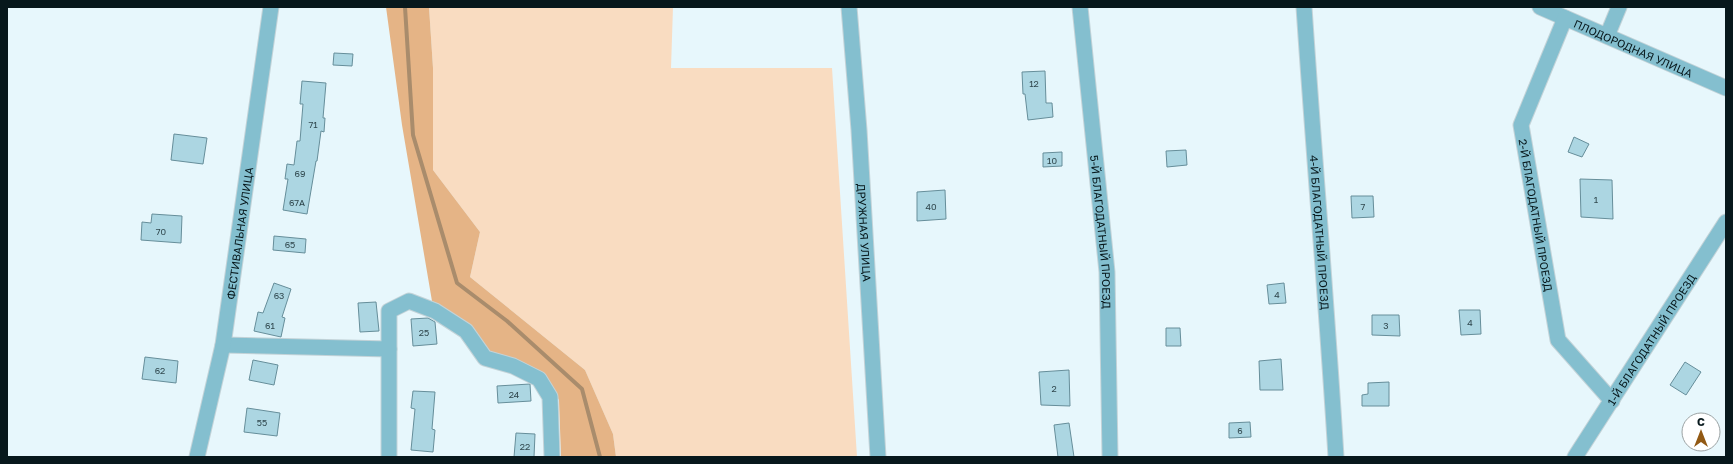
<svg xmlns="http://www.w3.org/2000/svg" width="1733" height="464" viewBox="0 0 1733 464" font-family="'Golos Text',sans-serif">
  <style>
    .green { fill: #f9dcc1 }
    .forest { fill: #e5b486 }
    .lines { fill: none; stroke-linecap: round; stroke-linejoin: round }
    .stream { stroke: #a98c6c; stroke-width: 4 }
    .building { fill: #acd6e2; stroke: #668e9a }
    .minor-casing { stroke: #c3d3d8; stroke-width: 17 }
    .minor { stroke: #84bfcf; stroke-width: 15 }
    .labels { text-anchor: middle; dominant-baseline: central; stroke-width: 3; stroke-linejoin: round; paint-order: stroke }
    .number-label { font-size: 9px; fill: #30484e }
    .street-label { font-size: 11px; fill: #07181c; stroke: #fff }
  </style>
  <rect width="100%" height="100%" fill="#e7f7fc"/>
  <polygon class="green" points="429,7 673,7 671,68 832,68 857,457 616,457 613,434 585,370 470,277 480,232 433,170 433,68"/>
  <polygon class="forest" points="386,7 429,7 433,68 433,170 480,232 470,277 585,370 613,434 616,457 561,457 559,400 543,374 491,353 471,326 432,301 402,125"/>
  <g class="lines">
    <polyline class="stream" points="405,7 413,135 457,283 507,321 582,389 600,457"/>
  </g>
  <g class="building">
    <polygon points="334,53 353,54 352,66 333,65"/>
    <polygon points="1045,71 1046,103 1052,103 1053,117 1028,120 1025,94 1023,94 1022,72"/>
    <polygon points="302,81 326,83 323,118 325,118 324,132 321,131 317,161 316,161 307,214 283,210 288,179 285,179 287,164 294,165 297,141 300,141 303,104 300,104"/>
    <polygon points="174,134 207,138 203,164 171,160"/>
    <polygon points="1574,137 1589,144 1582,157 1568,152"/>
    <polygon points="1186,150 1187,165 1167,167 1166,151"/>
    <polygon points="1062,152 1062,166 1043,167 1043,153"/>
    <polygon points="1580,179 1612,180 1613,219 1581,217"/>
    <polygon points="945,190 946,219 917,221 917,192"/>
    <polygon points="1351,196 1373,196 1374,217 1352,218"/>
    <polygon points="152,214 182,216 181,243 141,240 142,222 151,223"/>
    <polygon points="274,236 306,239 305,253 273,250"/>
    <polygon points="274,283 291,289 282,317 285,318 281,337 254,331 258,312 263,313"/>
    <polygon points="1284,283 1286,303 1269,304 1267,285"/>
    <polygon points="376,302 379,331 360,332 358,303"/>
    <polygon points="1459,310 1480,310 1481,334 1461,335"/>
    <polygon points="1372,315 1399,315 1400,336 1372,335"/>
    <polygon points="428,318 435,322 437,344 413,346 411,319"/>
    <polygon points="1166,328 1180,328 1181,346 1166,346"/>
    <polygon points="145,357 178,361 176,383 142,379"/>
    <polygon points="1281,359 1283,390 1260,390 1259,361"/>
    <polygon points="253,360 278,365 274,385 249,380"/>
    <polygon points="1685,362 1701,372 1686,395 1670,385"/>
    <polygon points="1069,370 1070,406 1041,405 1039,372"/>
    <polygon points="1389,382 1389,406 1362,406 1362,395 1368,394 1368,383"/>
    <polygon points="530,384 531,401 498,403 497,386"/>
    <polygon points="413,391 435,392 432,429 435,430 433,452 411,450 415,409 411,408"/>
    <polygon points="247,408 280,413 277,436 244,432"/>
    <polygon points="1250,422 1251,437 1229,438 1229,423"/>
    <polygon points="1069,423 1074,457 1058,457 1054,425"/>
    <polygon points="516,433 535,434 534,457 514,457"/>
  </g>
  <g class="lines">
    <defs>
      <g id="minor">
        <path id="s1" d="M849,7l10,123 19,327"/>
        <path id="s2" d="M1080,7l27,265 3,185"/>
        <path id="s3" d="M1304,7c10,150 23,300 32,450"/>
        <path id="s4" d="M1540,7l186,81"/>
        <path id="s5" d="M1565,18l-44,107 37,215 54,61"/>
        <polyline points="1607,36 1619,7"/>
        <polyline points="223,345 389,349"/>
        <path id="s6" d="M197,457l26,-112 48,-338"/>
        <polyline points="389,457 389,311 409,301 435,311 466,331 485,358 513,366 539,379 550,397 552,457"/>
        <path id="s7" d="M1575,457l151,-235"/>
      </g>
    </defs>
    <use href="#minor" class="minor-casing"/>
    <use href="#minor" class="minor"/>
  </g>
  <g class="labels">
    <g class="number-label">
      <text x="1034" y="83">12</text>
      <text x="313" y="124">71</text>
      <text x="1052" y="160">10</text>
      <text x="300" y="173">69</text>
      <text x="1596" y="199">1</text>
      <text x="297" y="202">67А</text>
      <text x="931" y="206">40</text>
      <text x="1363" y="206">7</text>
      <text x="161" y="231">70</text>
      <text x="290" y="244">65</text>
      <text x="1277" y="294">4</text>
      <text x="279" y="295">63</text>
      <text x="1470" y="322">4</text>
      <text x="270" y="325">61</text>
      <text x="1386" y="325">3</text>
      <text x="424" y="332">25</text>
      <text x="160" y="370">62</text>
      <text x="1054" y="388">2</text>
      <text x="514" y="394">24</text>
      <text x="262" y="422">55</text>
      <text x="1240" y="430">6</text>
      <text x="525" y="446">22</text>
    </g>
    <g class="street-label">
      <text stroke="none"><textPath href="#s4" startOffset="102">ПЛОДОРОДНАЯ УЛИЦА</textPath></text>
      <text stroke="none"><textPath href="#s5" startOffset="207">2-Й БЛАГОДАТНЫЙ ПРОЕЗД</textPath></text>
      <text stroke="none"><textPath href="#s1" startOffset="226">ДРУЖНАЯ УЛИЦА</textPath></text>
      <text stroke="none"><textPath href="#s2" startOffset="226">5-Й БЛАГОДАТНЫЙ ПРОЕЗД</textPath></text>
      <text stroke="none"><textPath href="#s3" startOffset="226">4-Й БЛАГОДАТНЫЙ ПРОЕЗД</textPath></text>
      <text stroke="none"><textPath href="#s6" startOffset="228">ФЕСТИВАЛЬНАЯ УЛИЦА</textPath></text>
      <text stroke="none"><textPath href="#s7" startOffset="140">1-Й БЛАГОДАТНЫЙ ПРОЕЗД</textPath></text>
    </g>
  </g>
  <rect width="1733" height="464" fill="none" stroke="#07181c" stroke-width="16"/>
  <g transform="translate(1701 432)"><circle r="19" fill="#ffffff" stroke="#9ca3a4"/>
  <path d="M0-3L7 15L0 10L-7 15Z" fill="#925913"/>
  <text y="-6" font-size="11" font-weight="bold" text-anchor="middle" fill="#07181c">С</text>
  </g>
</svg>
